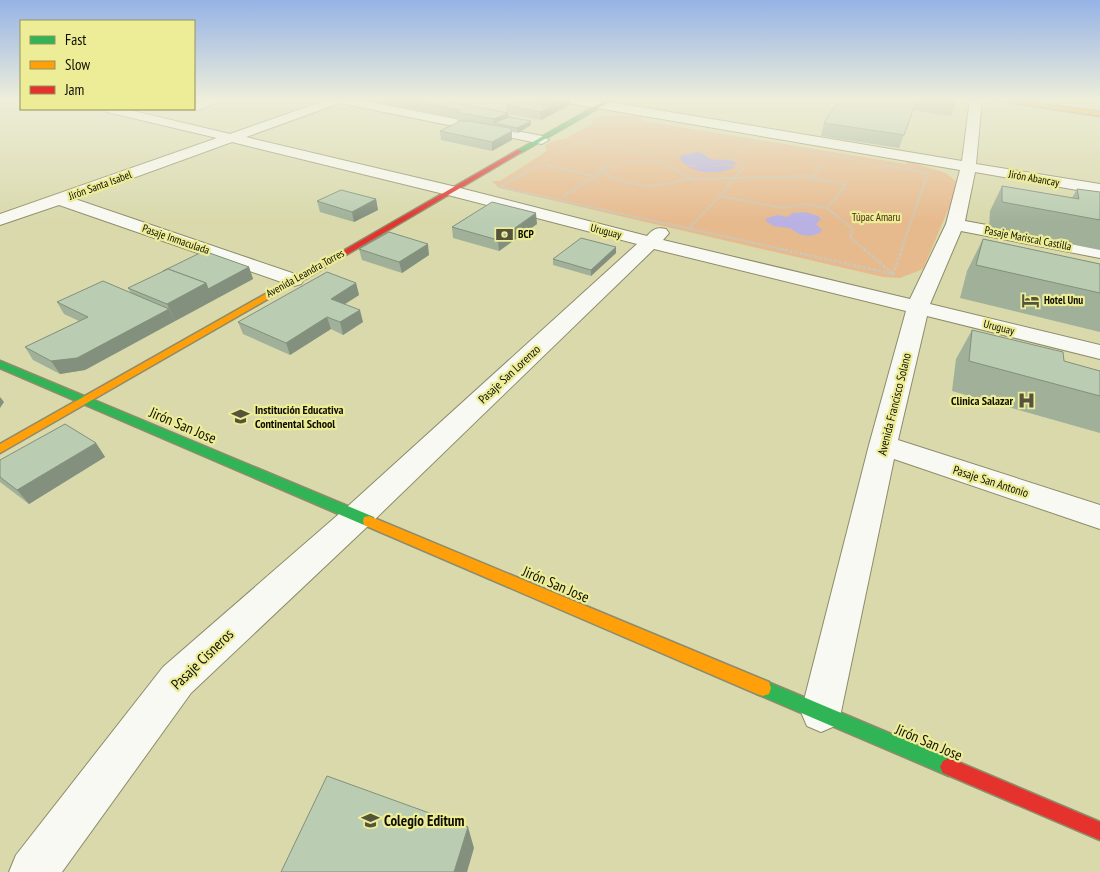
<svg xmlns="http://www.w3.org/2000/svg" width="1100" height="872" viewBox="0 0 1100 872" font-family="'PT Sans Narrow',sans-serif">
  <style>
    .green { fill: #e7ba8e }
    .water { fill: #b8b1e2 }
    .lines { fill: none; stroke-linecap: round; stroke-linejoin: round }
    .street-casing { stroke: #8d8c6b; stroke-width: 2 }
    .fast-casing { stroke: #8d8c6b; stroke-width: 3 }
    .slow-casing { stroke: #8d8c6b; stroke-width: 3 }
    .jam-casing { stroke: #8d8c6b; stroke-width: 3 }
    .path-far2 { stroke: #c9c9bb; stroke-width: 1; stroke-dasharray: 2 1; stroke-linecap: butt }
    .path-far1 { stroke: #c9c9bb; stroke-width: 2; stroke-dasharray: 2.5 1; stroke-linecap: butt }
    .path { stroke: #c9c9bb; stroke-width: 2.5; stroke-dasharray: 3 2; stroke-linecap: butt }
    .street { fill: #f9f9f3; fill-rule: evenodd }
    .fast { fill: #30b455; fill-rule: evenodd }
    .slow { fill: #ff9f0a; fill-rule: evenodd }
    .jam { fill: #e5322d; fill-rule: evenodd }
    .wall { fill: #a0b099 }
    .shaded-wall { fill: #82907d }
    .building { fill: #bacdb2; stroke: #82907d }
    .labels { text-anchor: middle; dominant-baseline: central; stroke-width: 4.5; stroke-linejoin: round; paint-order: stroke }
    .far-street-label { font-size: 11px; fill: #0f0e00; stroke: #eded98 }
    .far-park-label { font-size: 11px; fill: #4c2814; stroke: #eded98 }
    .far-poi-label { font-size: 11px; font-weight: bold; fill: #0f0e00; stroke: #eded98; text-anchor: start }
    .street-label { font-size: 12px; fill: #0f0e00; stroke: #eded98 }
    .poi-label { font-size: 12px; font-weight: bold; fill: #0f0e00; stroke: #eded98; text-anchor: end }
    .near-street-label { font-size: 15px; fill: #0f0e00; stroke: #eded98 }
    .near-poi-label { font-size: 15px; font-weight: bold; fill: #0f0e00; stroke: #eded98; text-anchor: start }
  </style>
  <rect width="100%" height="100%" fill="#d9d9ac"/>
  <polygon class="green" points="609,115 641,116 644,121 906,164 907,161 946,173 959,184 923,269 900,278 883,277 499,188 492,181 500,181 547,151 545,145 554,141 567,138 595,122 589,120"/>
  <g class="water">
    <path d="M697,152c7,1 9,5 14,7 9,2 17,-1 25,4l-1,2 -10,-1 -20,3 22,-2 9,2c-15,7 -34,7 -49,0l15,-1c-10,-2 -18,3 -22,-8l1,-2z"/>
    <polygon points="805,212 818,216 821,219 816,224 822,230 820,233 810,236 801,235 789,228 773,226 765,220 767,218 778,215 788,217 792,213"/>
  </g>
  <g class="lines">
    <defs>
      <g id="street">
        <polygon points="206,99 226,99 198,110 189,109 194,109 194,103"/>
        <path d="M329,99h26l187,37 7,4 -7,4 -202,-41 -94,34 206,49 195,50c6,-7 10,-9 19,-7l3,4 -6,7 247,59 36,-75 14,-54 -392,-67 -6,-4h30l370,62 8,-62h12l-6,65 124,20v10l-125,-22 -10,49 135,25v12l-139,-27 -31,73 170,41v14l-173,-43 -29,124 202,65v24l-206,-70 -53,253 -6,14 -14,6 -14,-6 -6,-14 68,-267 37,-134 -252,-62 -285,276 -178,168 -129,179h-53l7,-17 147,-188 184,-160 290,-263 -189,-49 -216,-53 -157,57 226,77 3,4 -3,4 -7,2 -7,-2 -228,-79 -59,20v-11l217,-76 -110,-26 -2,-3h20l105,25z"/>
      </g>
      <g id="fast">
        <polygon points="608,99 614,99 522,152 517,151"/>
        <polygon points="0,361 374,517 375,521 374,525 369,526 364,525 0,368"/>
        <polygon points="763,680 955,761 958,767 955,773 949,776 757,694 755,688 757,682"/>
      </g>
      <g id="slow">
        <polygon points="988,99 1004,99 1100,112 1100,116"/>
        <polygon points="299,275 306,277 0,453 0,444"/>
        <polygon points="369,516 769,682 771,688 769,694 763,696 757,694 364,525 363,521 364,517"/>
      </g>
      <g id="jam">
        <polygon points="518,150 523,151 305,279 298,277"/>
        <polygon points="949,758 1100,822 1100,840 943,773 940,767 943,761"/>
      </g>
    </defs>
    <use href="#street" class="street-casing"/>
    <use href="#fast" class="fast-casing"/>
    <use href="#slow" class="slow-casing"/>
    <use href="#jam" class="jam-casing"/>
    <g class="path-far2">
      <polyline points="580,142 645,153 663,162 660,163"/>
      <polyline points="741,151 719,156 742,162 742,166"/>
      <polyline points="648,153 674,154 698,148 719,156"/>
      <polyline points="541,164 552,166"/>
      <polyline points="536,166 618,119 890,166"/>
      <path d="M605,166c19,-6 45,-8 64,0"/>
      <polyline points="820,166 822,164"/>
    </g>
    <g class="path-far1">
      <polyline points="538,165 500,187 786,250"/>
      <polyline points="546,165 594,176"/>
      <path d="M609,165l-10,5c16,11 42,18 61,15 11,-1 21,-6 32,-6"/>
      <polyline points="666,165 692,179"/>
      <polyline points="883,165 928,173 901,250"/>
      <polyline points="814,176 734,178 720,196 783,208 805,204 827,208 846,185 813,178 821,165"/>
      <polyline points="692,179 734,178 741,171 742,165"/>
      <polyline points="563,197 601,172"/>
      <polyline points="827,208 853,229 850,237 865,250"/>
      <polyline points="688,229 720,196"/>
    </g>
    <g class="path">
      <polyline points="780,249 893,274 902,249"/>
      <polyline points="864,249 893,274"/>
    </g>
    <use href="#street" class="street"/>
    <use href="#fast" class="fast"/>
    <use href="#slow" class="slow"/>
    <use href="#jam" class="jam"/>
  </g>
  <g class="wall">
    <polygon points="356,99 436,99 506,112 506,105 532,102 532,99 570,99 570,105 541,120 508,114 509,117 531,125 518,133 512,132 512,140 492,151 441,140 440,131 460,122 457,121 457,119"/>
    <polygon points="829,99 957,99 951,116 913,110 899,148 821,136 824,123 838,101"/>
    <polygon points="1002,186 1072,198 1077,189 1100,192 1100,250 989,228 990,211"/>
    <polygon points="376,199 378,210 354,222 320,212 317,201"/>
    <polygon points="537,224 499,251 453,238 452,227"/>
    <polygon points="983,239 1100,264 1100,332 960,298 967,271"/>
    <polygon points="616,247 616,253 591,276 553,265 553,259"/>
    <polygon points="359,249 429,255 402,273 362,260"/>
    <polygon points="249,267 253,279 85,370 60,374 33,360 25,347 79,321 64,314 57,302 131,293 128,288"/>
    <polygon points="356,283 359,295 345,304 363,322 343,335 331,329 290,355 243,334 238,322"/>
    <polygon points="972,330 1064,361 1100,371 1100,433 952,391 956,359"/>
    <polygon points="96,443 105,457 29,504 0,482 0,460"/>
  </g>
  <g class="shaded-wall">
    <polygon points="552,99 570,99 570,105 541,120 540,112 552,106"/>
    <polygon points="508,113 509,121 494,123 494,119"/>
    <polygon points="531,121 531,125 518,133 517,128"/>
    <polygon points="512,131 512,140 492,151 492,142"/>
    <polygon points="376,199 378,210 354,222 352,212"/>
    <polygon points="536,213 537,224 499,251 498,240"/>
    <polygon points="428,244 429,255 402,273 399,262"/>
    <polygon points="616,247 616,253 591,276 591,270"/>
    <polygon points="249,267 253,279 175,321 167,304 206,283"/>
    <polygon points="356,283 359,295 334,311 331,299"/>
    <polygon points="169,309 175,321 85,370 60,374 51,361"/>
    <polygon points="360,310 363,322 343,335 340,322"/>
    <polygon points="327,317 331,329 290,355 286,343"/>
    <polygon points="0,397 4,402 0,408"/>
    <polygon points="96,443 105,457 29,504 17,490"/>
    <polygon points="468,827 474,848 467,872 454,872"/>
  </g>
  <g class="building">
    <polygon points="399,99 436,99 508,113 494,119 456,112 460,110"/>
    <polygon points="839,99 917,99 904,135 824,123"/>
    <polygon points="926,99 957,99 956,103"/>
    <polygon points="520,100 552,106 540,112 506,105"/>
    <polygon points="509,117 531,121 517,128 494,123"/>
    <polygon points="460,121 468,121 510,128 512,131 492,142 440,131"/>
    <polygon points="1002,186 1079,199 1077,189 1100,192 1100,220 1002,202"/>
    <polygon points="341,190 376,199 352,212 317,201"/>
    <polygon points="492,202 536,213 498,240 452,227"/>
    <polygon points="389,232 428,244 399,262 359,249"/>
    <polygon points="581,238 616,247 591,270 553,259"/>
    <polygon points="983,239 1100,264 1100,293 976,265"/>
    <polygon points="204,251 249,267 208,289 206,283 168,269 163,271"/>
    <polygon points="168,269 206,283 167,304 128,288"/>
    <polygon points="327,272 356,283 331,299 360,310 340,322 327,317 286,343 238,322"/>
    <polygon points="103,281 169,309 77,358 51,361 25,347 88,317 57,302"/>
    <polygon points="972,330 1063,352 1064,361 1100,371 1100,396 969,361"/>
    <polygon points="65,424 96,443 17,490 0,477 0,460"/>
    <polygon points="327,776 468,827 454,872 281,872"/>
  </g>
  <linearGradient id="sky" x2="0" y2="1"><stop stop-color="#95b3e6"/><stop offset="0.45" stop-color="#eeeeda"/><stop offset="1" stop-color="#eeeeda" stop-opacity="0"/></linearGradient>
  <rect width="1100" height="221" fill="url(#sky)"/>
  <defs>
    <symbol id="bank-bare" viewBox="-9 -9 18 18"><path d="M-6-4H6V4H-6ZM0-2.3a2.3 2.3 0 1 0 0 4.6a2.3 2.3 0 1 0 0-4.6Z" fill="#56553c" stroke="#eded98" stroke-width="2.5" paint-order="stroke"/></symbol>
    <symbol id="hotel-bare" viewBox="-9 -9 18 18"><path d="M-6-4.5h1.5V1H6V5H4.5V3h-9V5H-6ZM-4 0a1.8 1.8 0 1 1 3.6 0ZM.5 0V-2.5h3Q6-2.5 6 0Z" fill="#56553c" stroke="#eded98" stroke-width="2.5" paint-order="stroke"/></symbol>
    <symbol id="hospital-bare" viewBox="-9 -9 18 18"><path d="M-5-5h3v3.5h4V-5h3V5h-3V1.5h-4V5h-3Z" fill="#56553c" stroke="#eded98" stroke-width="2.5" paint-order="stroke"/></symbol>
    <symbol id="school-bare" viewBox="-9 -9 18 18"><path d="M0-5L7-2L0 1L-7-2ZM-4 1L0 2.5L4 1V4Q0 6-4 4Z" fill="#56553c" stroke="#eded98" stroke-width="2.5" paint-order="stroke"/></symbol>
  </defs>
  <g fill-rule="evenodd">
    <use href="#bank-bare" x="492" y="222" width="25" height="25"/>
    <use href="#hotel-bare" x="1018" y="288" width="25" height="25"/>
    <use href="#hospital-bare" x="1014" y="388" width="25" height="25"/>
    <use href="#school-bare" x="228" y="404" width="25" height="25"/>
    <use href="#school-bare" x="358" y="808" width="25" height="25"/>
  </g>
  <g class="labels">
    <g class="far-street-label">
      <text transform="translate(1034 178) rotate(10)">Jirón Abancay</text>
      <text transform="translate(100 185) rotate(-20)">Jirón Santa Isabel</text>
      <text transform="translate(606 231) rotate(14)">Uruguay</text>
      <text transform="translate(1028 238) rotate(11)">Pasaje Mariscal Castilla</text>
      <text transform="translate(176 239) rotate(19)">Pasaje Inmaculada</text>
      <text transform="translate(305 273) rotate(-29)">Avenida Leandra Torres</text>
      <text transform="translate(999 327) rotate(14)">Uruguay</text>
    </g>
    <g class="far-park-label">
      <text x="876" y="217">Túpac Amaru</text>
    </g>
    <g class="far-poi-label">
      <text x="518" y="234">BCP</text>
      <text x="1044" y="300">Hotel Unu</text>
    </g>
    <g class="street-label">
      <text transform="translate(509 374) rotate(-43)">Pasaje San Lorenzo</text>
      <text transform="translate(894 404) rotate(-76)">Avenida Francisco Solano</text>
      <text transform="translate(991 481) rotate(18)">Pasaje San Antonio</text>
    </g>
    <g class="poi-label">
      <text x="1013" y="400">Clinica Salazar</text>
      <text x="255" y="409" text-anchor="start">Institución Educativa<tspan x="255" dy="14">Continental School</tspan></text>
    </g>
    <g class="near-street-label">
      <text transform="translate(183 425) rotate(23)">Jirón San Jose</text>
      <text transform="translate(556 584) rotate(23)">Jirón San Jose</text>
      <text transform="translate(202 659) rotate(-44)">Pasaje Cisneros</text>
      <text transform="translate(929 742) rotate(23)">Jirón San Jose</text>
    </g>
    <g class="near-poi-label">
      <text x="384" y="820">Colegío Editum</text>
    </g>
  </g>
  <rect x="20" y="20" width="175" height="90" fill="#eded98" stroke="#94945b"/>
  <rect x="30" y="36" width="25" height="8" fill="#30b455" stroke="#94945b"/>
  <text x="65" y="45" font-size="15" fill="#0f0e00">Fast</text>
  <rect x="30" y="61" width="25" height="8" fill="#ff9f0a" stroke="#94945b"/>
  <text x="65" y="70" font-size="15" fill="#0f0e00">Slow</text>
  <rect x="30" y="86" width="25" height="8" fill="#e5322d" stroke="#94945b"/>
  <text x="65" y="95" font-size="15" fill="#0f0e00">Jam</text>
</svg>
